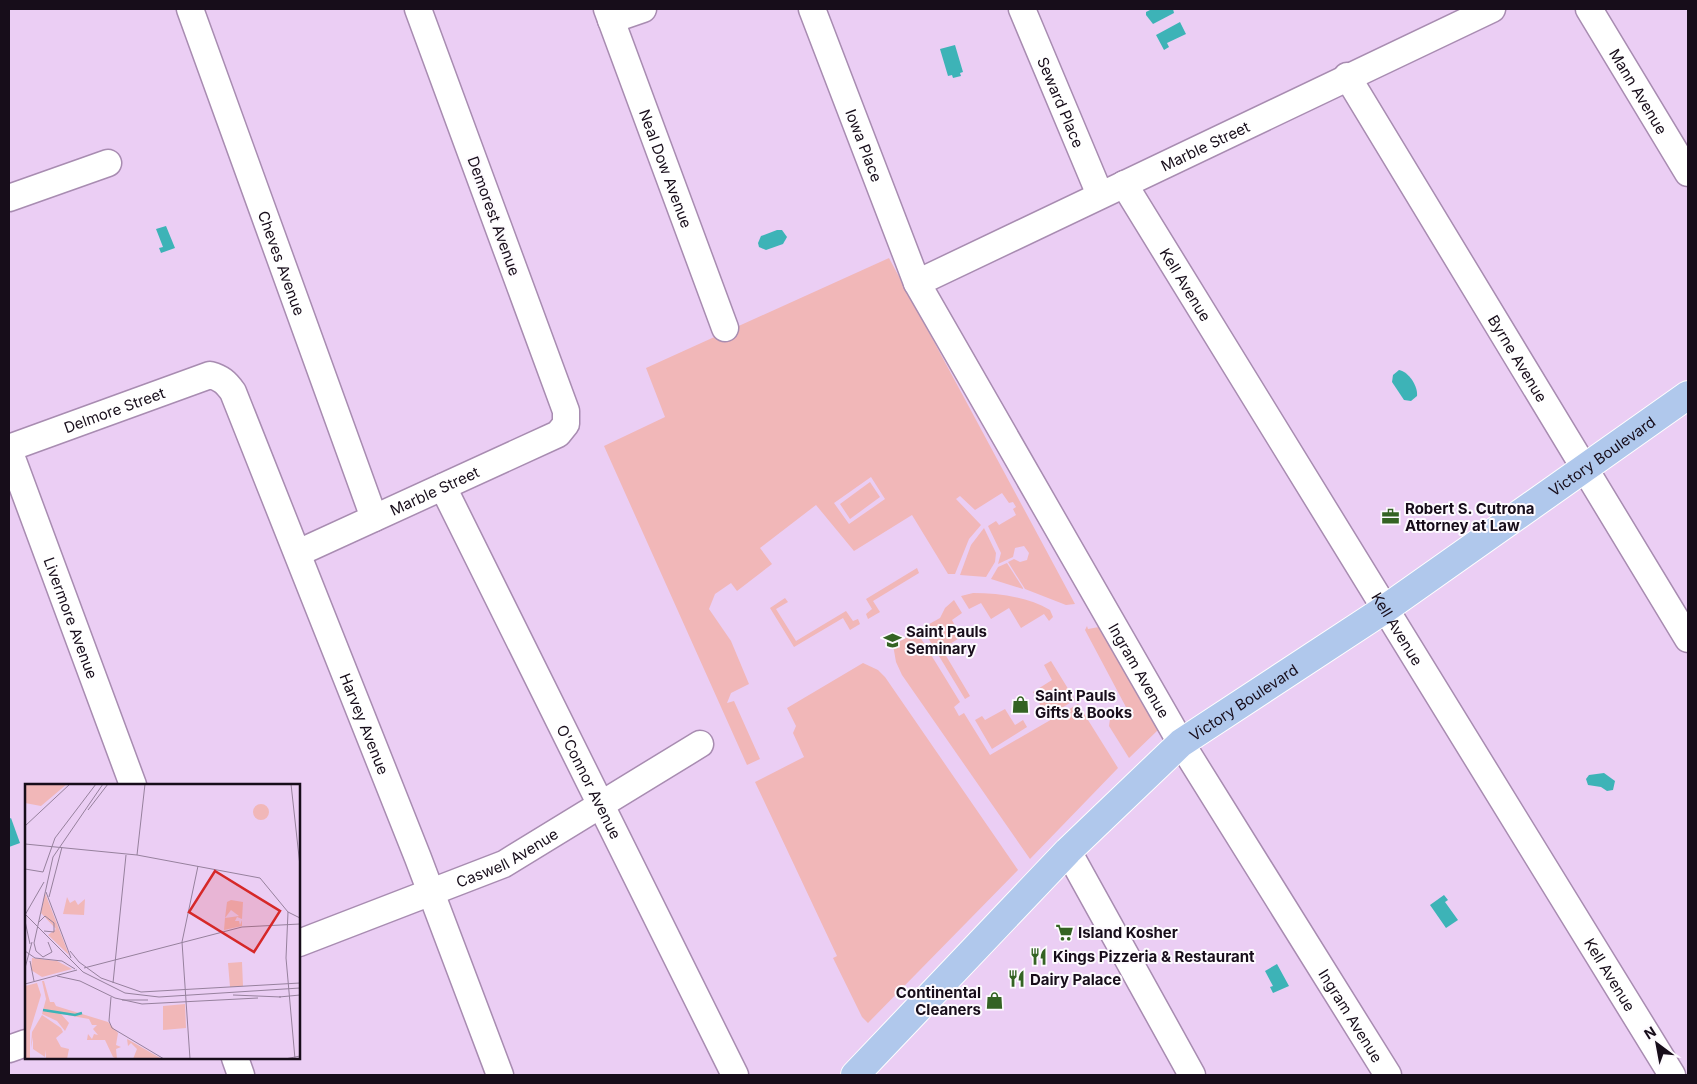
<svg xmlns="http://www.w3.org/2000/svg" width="1697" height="1084" viewBox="0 0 1697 1084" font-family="Inter,sans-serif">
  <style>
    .green { fill: #f1b7b8; fill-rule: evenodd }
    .water { fill: #3db3b7 }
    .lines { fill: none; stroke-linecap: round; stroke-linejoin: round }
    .minor-casing { stroke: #a88cb1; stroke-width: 29 }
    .major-casing { stroke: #fff; stroke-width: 30 }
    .minor { stroke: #fff; stroke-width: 26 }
    .major { stroke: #b0c8ec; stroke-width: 28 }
    .labels { text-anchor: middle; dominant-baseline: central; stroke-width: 4; stroke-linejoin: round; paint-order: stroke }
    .street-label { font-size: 15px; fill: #170d1a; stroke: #fdfafe }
    .poi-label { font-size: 15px; font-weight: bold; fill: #170d1a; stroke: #fdfafe; text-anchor: start }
    .inset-river { fill: none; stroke: #3db3b7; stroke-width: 2.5 }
    .inset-road { fill: none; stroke: #96819d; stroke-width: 1 }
    .view { fill: #d62828; fill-opacity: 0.15; stroke: #d62828; stroke-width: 2.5 }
    .inset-edge { fill: none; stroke: #170d1a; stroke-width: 2.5 }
  </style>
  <rect width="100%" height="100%" fill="#ebcef4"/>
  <g class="green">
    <path d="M889,258l186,346 -9,1 -41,-16 -17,-27 6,-3 6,3 7,-2 2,-7 -5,-7 -9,2 -2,9 -15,7 3,-11 -13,-27 8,-5 3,4 17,-10 -3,-6 3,-2 -3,-5 -4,1 -7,-10 -27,17 -15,-14 -4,3 25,26 -12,14 -14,35h-7l-36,-59 -58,36 -38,-46 -56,43 12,16 -35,27 -6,-8 -16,11 -6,15 22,32 18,43 -18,9 -4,10 7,-2 26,58 -13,6 -143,-319 61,-29 -19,-49zM871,477l14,22 -36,25 -15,-21z"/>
    <polygon points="870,482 880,497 850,519 840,504"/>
    <polygon points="984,528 996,553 995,562 986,577 960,575 971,545"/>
    <polygon points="1007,563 1023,588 1023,589 991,579 998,567"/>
    <polygon points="917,568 919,573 873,601 880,612 868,619 866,614 872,609 866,599"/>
    <path d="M973,593c26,0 55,4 77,17l3,7 -4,4 -5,-7 -23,14 -12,-20 -18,11 -10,-16 -12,6 -8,-13z"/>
    <polygon points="785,598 788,602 776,609 796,641 846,611 853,621 858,619 860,624 850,630 843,618 794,647 770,608"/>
    <polygon points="954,600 962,613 952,620 961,637 942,649 970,696 965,699 922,628 940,618 945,608"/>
    <polygon points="1087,626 1088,629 1099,627 1104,632 1158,730 1129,758 1109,726 1110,719 1127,709 1085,630"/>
    <polygon points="917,632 960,702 954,707 959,716 964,713 990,755 1078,704 1118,768 1030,859 902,675 896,662 893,645"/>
    <polygon points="1051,661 1075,700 1041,720 1036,712 1042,708 1033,692 1052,680 1044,665"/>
    <polygon points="863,663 878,670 885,677 1018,870 868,1023 862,1017 833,958 837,956 755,782 804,757 793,733 796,726 787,708"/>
    <polygon points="1005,709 1015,725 1023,720 1027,727 992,749 975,720 982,716 985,720"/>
  </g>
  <g class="water">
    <polygon points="1152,9 1173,9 1174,13 1153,24 1146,15 1146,12"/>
    <polygon points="1180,22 1186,34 1167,43 1169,47 1164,50 1156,35"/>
    <polygon points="955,45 963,72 960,73 961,76 953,78 952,75 948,76 940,49"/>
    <polygon points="166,226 175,248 161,253 159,248 163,247 156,229"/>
    <polygon points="777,230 782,230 787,237 783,244 766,250 759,247 758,243 761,236"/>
    <path d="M1399,370c10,2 19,16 18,26l-6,5 -7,-1 -12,-18 1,-7z"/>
    <polygon points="1604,773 1615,781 1613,790 1607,791 1601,787 1588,785 1586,779 1589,775"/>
    <polygon points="11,818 20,843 9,847 9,819"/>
    <polygon points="1444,895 1448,900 1445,902 1458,920 1446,928 1430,905"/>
    <polygon points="1277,964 1289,986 1273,993 1270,987 1273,986 1265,971"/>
  </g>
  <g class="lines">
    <defs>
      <g id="minor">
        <path id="s1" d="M190,9l184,509"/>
        <path id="s2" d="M607,9l118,319"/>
        <path id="s3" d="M812,9l105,274 264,460 207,332"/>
        <path id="s4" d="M1022,9l78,186"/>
        <path id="s5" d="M1589,9l99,164"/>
        <polyline points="611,20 643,9"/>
        <path id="s6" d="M1347,76l341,563"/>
        <path id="s7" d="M1124,184l548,891"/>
        <polyline points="9,198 108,163"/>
        <path id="s8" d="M917,283l575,-274"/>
        <path id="s9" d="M9,448l201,-73c11,3 16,7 23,17l185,466 82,217"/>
        <path id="s10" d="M9,450l124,335"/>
        <path id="s11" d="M443,487l292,588"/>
        <path id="s12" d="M298,553l260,-119 8,-10v-13l-148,-402"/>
        <polyline points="1068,851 1192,1075"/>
        <path id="s13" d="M299,943l205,-79 196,-120"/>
        <polyline points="9,1049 26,1043"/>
        <polyline points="235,1058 241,1075"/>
      </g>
      <g id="major">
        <path id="s14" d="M855,1075l213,-224 113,-108 204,-134 303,-214"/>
      </g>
    </defs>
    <use href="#minor" class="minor-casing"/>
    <use href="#major" class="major-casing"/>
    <use href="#minor" class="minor"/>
    <use href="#major" class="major"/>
  </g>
  <defs>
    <symbol id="office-bare" viewBox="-9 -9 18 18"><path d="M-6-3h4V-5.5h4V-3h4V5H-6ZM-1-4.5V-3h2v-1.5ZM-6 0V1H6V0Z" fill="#346323" stroke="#fdfafe" stroke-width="2.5" paint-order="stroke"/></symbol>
    <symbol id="university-bare" viewBox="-9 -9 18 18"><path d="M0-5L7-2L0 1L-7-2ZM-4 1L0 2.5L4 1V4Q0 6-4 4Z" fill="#346323" stroke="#fdfafe" stroke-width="2.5" paint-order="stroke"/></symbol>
    <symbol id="shop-bare" viewBox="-9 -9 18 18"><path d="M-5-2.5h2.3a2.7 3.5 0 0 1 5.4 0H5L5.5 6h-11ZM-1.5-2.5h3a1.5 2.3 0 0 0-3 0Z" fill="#346323" stroke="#fdfafe" stroke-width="2.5" paint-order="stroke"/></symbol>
    <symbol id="supermarket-bare" viewBox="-9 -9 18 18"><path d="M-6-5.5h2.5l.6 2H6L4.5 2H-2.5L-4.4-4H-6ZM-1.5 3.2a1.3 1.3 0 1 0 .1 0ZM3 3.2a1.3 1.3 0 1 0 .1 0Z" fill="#346323" stroke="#fdfafe" stroke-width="2.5" paint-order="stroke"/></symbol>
    <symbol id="restaurant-bare" viewBox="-9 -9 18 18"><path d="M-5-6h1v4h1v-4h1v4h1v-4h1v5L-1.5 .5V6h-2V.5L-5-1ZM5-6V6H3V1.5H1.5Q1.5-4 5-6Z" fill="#346323" stroke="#fdfafe" stroke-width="2.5" paint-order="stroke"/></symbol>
  </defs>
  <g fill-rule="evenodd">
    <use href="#office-bare" x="1378" y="504" width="25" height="25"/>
    <use href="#university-bare" x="880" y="628" width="25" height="25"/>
    <use href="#shop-bare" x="1008" y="692" width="25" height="25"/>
    <use href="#supermarket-bare" x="1052" y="920" width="25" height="25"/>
    <use href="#restaurant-bare" x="1026" y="944" width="25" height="25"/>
    <use href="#restaurant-bare" x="1004" y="966" width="25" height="25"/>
    <use href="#shop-bare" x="982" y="988" width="25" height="25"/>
  </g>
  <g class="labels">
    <g class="street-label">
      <text stroke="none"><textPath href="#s5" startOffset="96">Mann Avenue</textPath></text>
      <text stroke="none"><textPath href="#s4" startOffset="101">Seward Place</textPath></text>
      <text stroke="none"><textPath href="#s8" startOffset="319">Marble Street</textPath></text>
      <text stroke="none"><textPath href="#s3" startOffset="146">Iowa Place</textPath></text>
      <text stroke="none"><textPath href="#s2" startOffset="170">Neal Dow Avenue</textPath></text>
      <text transform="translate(494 216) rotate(70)">Demorest Avenue</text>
      <text stroke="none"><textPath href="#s1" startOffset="270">Cheves Avenue</textPath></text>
      <text stroke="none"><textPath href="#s7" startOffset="118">Kell Avenue</textPath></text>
      <text stroke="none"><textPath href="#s6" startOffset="330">Byrne Avenue</textPath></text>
      <text stroke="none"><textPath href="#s9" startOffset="112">Delmore Street</textPath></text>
      <text stroke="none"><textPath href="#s14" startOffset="975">Victory Boulevard</textPath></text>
      <text stroke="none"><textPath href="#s12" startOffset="150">Marble Street</textPath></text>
      <text stroke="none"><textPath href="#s10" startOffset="179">Livermore Avenue</textPath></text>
      <text stroke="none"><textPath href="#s7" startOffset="522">Kell Avenue</textPath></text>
      <text stroke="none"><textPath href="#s3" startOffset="740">Ingram Avenue</textPath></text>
      <text stroke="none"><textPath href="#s14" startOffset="540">Victory Boulevard</textPath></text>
      <text stroke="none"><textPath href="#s9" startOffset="600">Harvey Avenue</textPath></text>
      <text stroke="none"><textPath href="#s11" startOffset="329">O'Connor Avenue</textPath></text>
      <text stroke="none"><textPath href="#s13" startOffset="225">Caswell Avenue</textPath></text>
      <text stroke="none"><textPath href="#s7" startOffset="928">Kell Avenue</textPath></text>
      <text stroke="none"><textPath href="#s3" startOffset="1145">Ingram Avenue</textPath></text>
    </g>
    <g class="poi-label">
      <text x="1405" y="508">Robert S. Cutrona<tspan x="1405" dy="17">Attorney at Law</tspan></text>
      <text x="906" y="631">Saint Pauls<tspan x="906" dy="17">Seminary</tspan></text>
      <text x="1035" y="695">Saint Pauls<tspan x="1035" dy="17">Gifts &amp; Books</tspan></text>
      <text x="1078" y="932">Island Kosher</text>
      <text x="1053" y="956">Kings Pizzeria &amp; Restaurant</text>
      <text x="1030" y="979">Dairy Palace</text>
      <text x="981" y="992" text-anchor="end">Continental<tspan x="981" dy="17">Cleaners</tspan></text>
    </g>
  </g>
  <g transform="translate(25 784)">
    <rect width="275" height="275" fill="#ebcef4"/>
    <path d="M0,0h42l-26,22 -16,-3zM228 28a8 8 0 1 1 16 0a8 8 0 1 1-16 0ZM20,109l24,62 -21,-20 8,-6 -15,-16zM42,113l3,6 5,-3 3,5 7,-6 -1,16 -21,-1zM206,116l12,2 -1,17 -5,-2 -2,4h4l1,4 2,-5v6l-18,4 1,-12 14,-2 -8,-6 -6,8 2,-16zM7,174l25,3 15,8 -30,8 -11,-7zM217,178l1,24 -13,1 -2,-24zM17,197h2l6,21h4l2,4 52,16 10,11 -2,12 5,2 -5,2 1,10 -4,-2 -8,-17h-18l1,-6 4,5 2,-5 4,1 -5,-6 4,-4h-5l-3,-6 -28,-5 8,9 -4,8 -8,-10 -15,-7 4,-15zM12,199l4,12 -11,36v28h-5v-73zM160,220l1,24 -23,2v-24zM17,231l19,13 2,4 -7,6 5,9 8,2 -2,10h-21v-9l-1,7 -12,-8v-12l-2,11 1,-16zM102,255l2,1 33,19h-29l4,-10 -6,-6 -3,3z" fill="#f1b7b8"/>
    <path class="inset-river" d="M18,226l32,5 7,-2"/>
    <path class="inset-road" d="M266,0l9,82M63,26l20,-26M0,42l45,-42M0,60l112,11 123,23 28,34 12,6M112,71l8,-71M0,85l18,3 12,-34 41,-54M21,108l25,66M24,113l13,-50M263,128l-2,46 9,101M0,130l58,58 42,21 34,4 141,-9M0,131l19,-33M0,137l5,23M14,138l6,-6 9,7v9l-10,-1M23,158l4,10 -9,5 -7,-6 -2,-8 19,-86 50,-73M0,167l10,7 27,3 13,8M45,167l9,11 22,16 40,14 159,-9M5,177l4,20M0,184l7,-26M59,184l158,-41 58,-3M32,192l23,5 35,17 27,6 116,-6M88,199l13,-128M0,200l52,-14M208,211l48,2M86,213l-2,24 3,7 52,31M254,213l21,-2M97,216h26M165,275l-8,-117 16,-76M260,275l15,-3"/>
    <path class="view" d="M190,87l65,40 -26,41 -65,-40z"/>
    <rect width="275" height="275" class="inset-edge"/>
  </g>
  <rect width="1697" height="1084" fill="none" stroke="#170d1a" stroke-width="20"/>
  <g transform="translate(1657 1044) rotate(328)" stroke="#fdfafe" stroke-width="4" paint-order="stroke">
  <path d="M0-4L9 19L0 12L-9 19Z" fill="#170d1a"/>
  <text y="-8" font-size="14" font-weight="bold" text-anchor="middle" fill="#170d1a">N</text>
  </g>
</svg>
